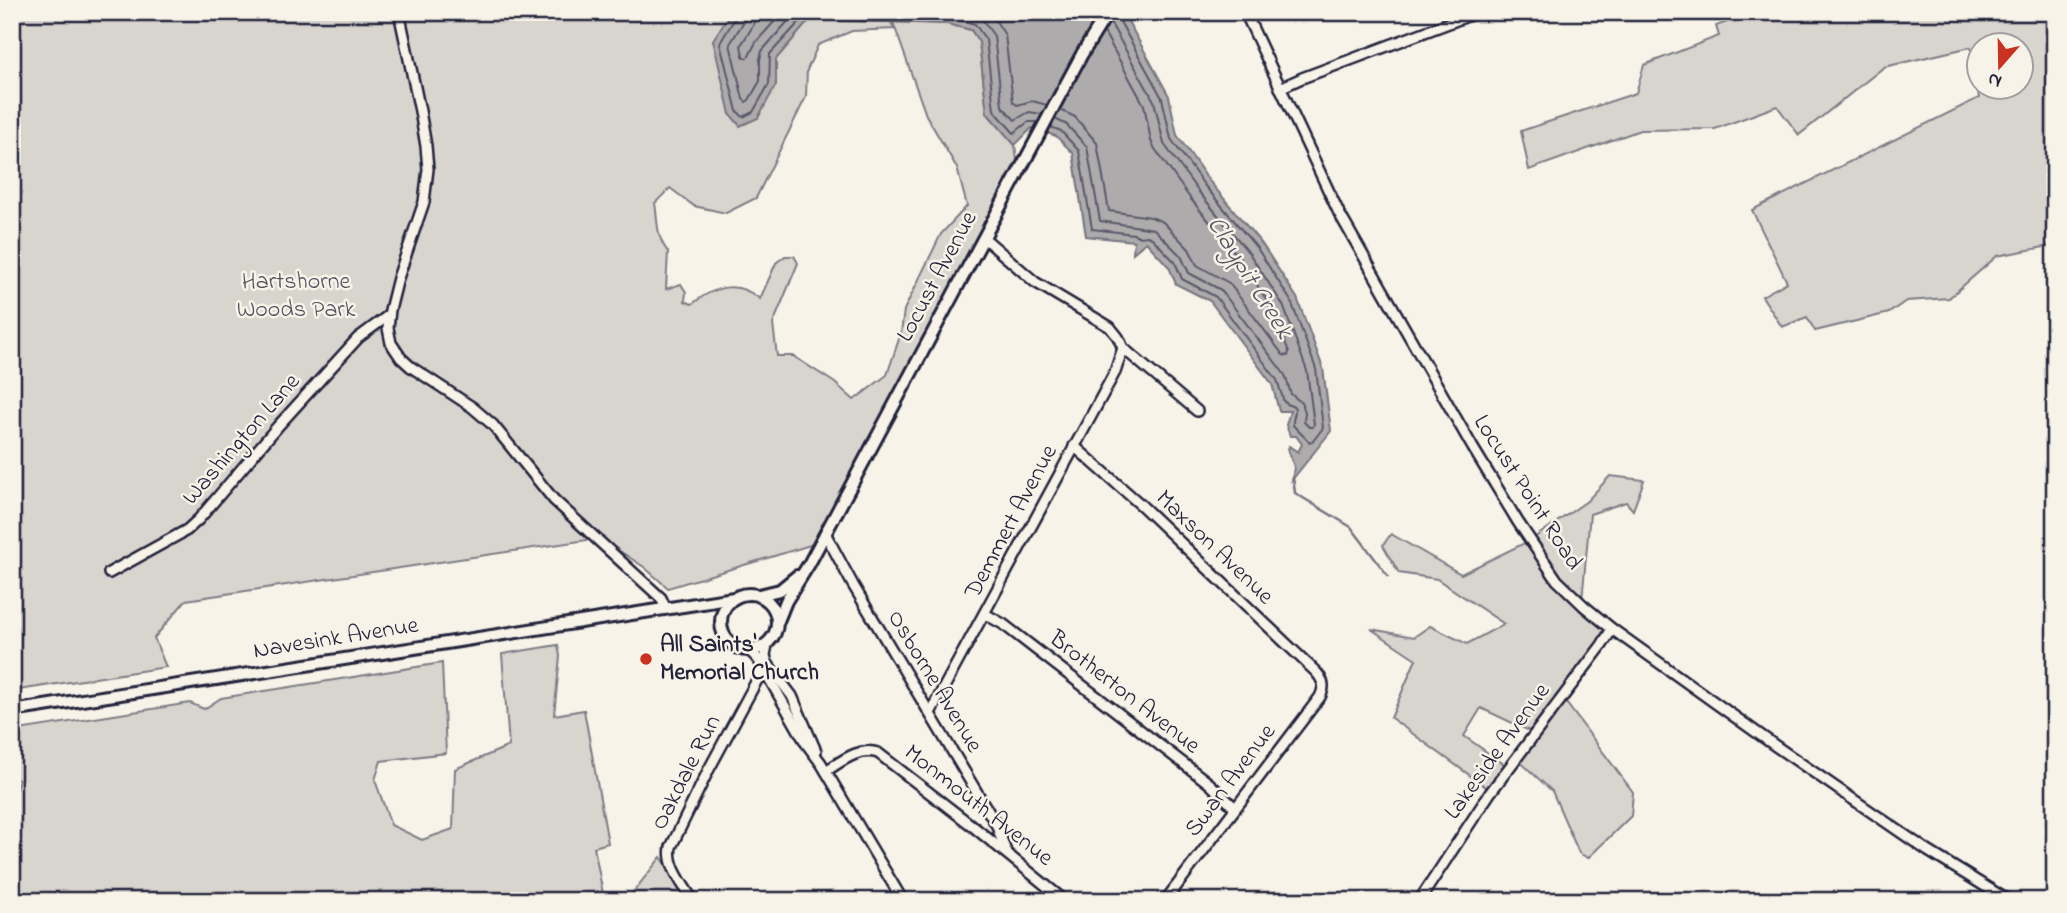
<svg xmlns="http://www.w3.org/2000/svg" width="2067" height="913" viewBox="0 0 2067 913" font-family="'Indie Flower',sans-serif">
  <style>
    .green { fill: #d8d5cf; stroke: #7d7c85; stroke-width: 2; fill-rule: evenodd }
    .water { fill: #aeabad; stroke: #76747f; stroke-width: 2 }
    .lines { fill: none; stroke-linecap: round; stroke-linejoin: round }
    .shore { stroke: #5a5969; stroke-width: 2 }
    .stream { stroke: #76747f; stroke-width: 2.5 }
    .minor-casing { stroke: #22223b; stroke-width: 14 }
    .major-casing { stroke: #22223b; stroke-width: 16 }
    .minor { stroke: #f7f3e8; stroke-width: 9 }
    .major { stroke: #f7f3e8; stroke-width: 10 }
    .poi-dot { fill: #c8321e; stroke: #f7f3e8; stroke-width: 2.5 }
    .labels { text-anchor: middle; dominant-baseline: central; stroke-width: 5; stroke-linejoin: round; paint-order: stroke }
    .street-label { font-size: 24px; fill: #22223b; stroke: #f7f3e8 }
    .park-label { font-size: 24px; fill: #504f60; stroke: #f7f3e8 }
    .poi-label { font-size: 24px; font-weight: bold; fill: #22223b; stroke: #f7f3e8; text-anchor: start }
    .water-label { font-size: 26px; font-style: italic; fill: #535263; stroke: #f7f3e8 }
  </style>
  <rect width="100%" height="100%" fill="#f7f3e8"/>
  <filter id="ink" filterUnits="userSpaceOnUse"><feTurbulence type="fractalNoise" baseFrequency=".0143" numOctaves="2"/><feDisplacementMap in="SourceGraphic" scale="14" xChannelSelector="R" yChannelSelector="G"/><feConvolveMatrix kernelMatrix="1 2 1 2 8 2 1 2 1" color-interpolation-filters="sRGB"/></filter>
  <g filter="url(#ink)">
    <g class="green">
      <path d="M12,12h719l-18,29 63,44v-26l36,-42 11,3 68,2 3,7 -42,2 -34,14 -11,25 -1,27 -50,101 -30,15 -32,-7 -24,-18 -15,15c3,19 1,34 13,49l-2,37 15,-5 5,8 -1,9 7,3c22,-17 44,-25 68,-5l16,-36 9,-7h9l4,7 -25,61 4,32h16l42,27 19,17 33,-25 14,-42 3,-23 37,-76 26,-28 -10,-38 -31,-53 -33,-93 54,2 24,6 8,12 8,71 28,32 2,15 -203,384 -146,44 -24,-21 -44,-29 -414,62 -32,38 12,29 -154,24z"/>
      <path d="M1754,12h301v233l-58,11 -48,42 -43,3 -17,12 -74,18 -8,-14 -25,10 -20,-31 25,-14 -35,-72 227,-112 -8,-51 -87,20 -85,68 -22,-29 -62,23 -75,1 -111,40 -8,-39 115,-38 8,-28 75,-29 -3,-10zM1980,46h42v42h-42z"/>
      <polygon points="1610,476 1644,480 1633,510 1626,502 1590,514 1582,601 1611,627 1561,696 1633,792 1631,816 1588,858 1579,853 1552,791 1516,758 1536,734 1481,708 1464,736 1508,767 1490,790 1391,718 1416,659 1371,629 1414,637 1430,626 1467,644 1504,624 1437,579 1399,573 1383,545 1391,534 1461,574 1531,540 1587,501"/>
      <polygon points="558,645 560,656 554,715 584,710 608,843 594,847 604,899 609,901 12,901 12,805 19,779 12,778 12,731 190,703 204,709 221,698 442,663 446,753 381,761 375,780 391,825 422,840 453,829 455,769 509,746 502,654"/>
      <polygon points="661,857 684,891 674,901 626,901"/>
    </g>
    <g class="water">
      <polygon points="731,12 812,12 812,17 776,59 776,85 758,118 740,126 730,114 713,40"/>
      <polygon points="821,12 1123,12 1169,96 1177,135 1210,182 1262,244 1297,298 1323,368 1331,431 1292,480 1294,467 1288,450 1289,446 1298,452 1302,444 1296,436 1290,436 1286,425 1290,411 1279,411 1272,384 1210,301 1176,284 1169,267 1146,242 1133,253 1134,241 1086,236 1073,153 1056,136 1032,128 1015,145 987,113 979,42 971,30 947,24 823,20"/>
    </g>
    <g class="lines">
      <g class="shore">
        <polyline points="736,12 735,18 720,43 737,111 743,117 753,112 769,84 770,54 804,17 805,12"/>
        <polyline points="745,12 744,21 730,44 743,99 746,102 749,100 760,81 760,59 762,51 796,12"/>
        <polyline points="756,12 753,26 741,45 743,56 746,58 749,56 756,42 783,12"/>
        <polyline points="828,12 947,17 975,24 986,40 994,110 1014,133 1028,122 1038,122"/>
        <polyline points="969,12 982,19 994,36 1002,106 1015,120 1029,112 1042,114"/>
        <polyline points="990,12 1005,35 1013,102 1017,105 1032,101 1047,105"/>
        <polyline points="1060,110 1075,117 1097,143 1109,211 1151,217 1163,222 1189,249 1197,265 1229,283 1283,355 1288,356 1289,352 1273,310 1241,260 1190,198 1155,149 1151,141 1144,105 1104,32"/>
        <polyline points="1055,119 1067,125 1087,147 1100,221 1154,229 1181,256 1189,273 1221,290 1285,375 1291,394 1302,403 1305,412 1304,422 1309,427 1313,427 1314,424 1307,371 1283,305 1249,253 1198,191 1164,144 1154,101 1110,22"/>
        <path d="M1051,127l10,4 18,20 13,78 42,5 6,3 7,-1 5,2 23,24 7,17 34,18 61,83 7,22 11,6c1,6 -3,11 -2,17 1,2 13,13 16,17l4,-1 10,-13 -7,-59 -25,-68 -34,-53 -52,-62 -34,-47 -9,-41 -44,-80v-6"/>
      </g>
      <polyline class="stream" points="1293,477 1295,493 1351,527 1388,576"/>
      <defs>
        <g id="minor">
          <polyline points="399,12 420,111 426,146 428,169 424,202 398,278 390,310 388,328 391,343 401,358 411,367 472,407 493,425 554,500 661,598 666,609"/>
          <polyline points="1245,12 1339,213 1473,448 1518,522 1557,580 1584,606 1612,629 1777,747 1928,851 2009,901"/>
          <polyline points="1280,88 1302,78 1478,12"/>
          <polyline points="984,238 1035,282 1110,327 1118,337 1123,348 1197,411"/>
          <path d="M1074,446l67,59 175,167c8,9 9,15 4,25l-155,204"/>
          <polyline points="825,533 853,585 997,826 1006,852"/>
          <polyline points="109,573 187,530 199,519 278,426 358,338 389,315"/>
          <polyline points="985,614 1003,624 1210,784 1235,808"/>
          <polyline points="767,645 765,655 767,663 792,696 816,751"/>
          <polyline points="750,651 758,659 806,743 821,763 903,901"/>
          <polyline points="930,713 1115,372 1123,348"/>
          <path d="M826,771c16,-10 32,-24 52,-18l97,75 90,73"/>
          <path d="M693,901c-9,-16 -26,-35 -22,-54l37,-76 55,-102"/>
          <polyline points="1419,901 1490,793 1602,645 1612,629"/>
        </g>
        <g id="major">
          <circle cx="749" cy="622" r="28"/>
          <polyline points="759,595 780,590 797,576"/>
          <polyline points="778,621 786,601 809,564 1082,54 1108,12"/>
          <polyline points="12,711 734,598"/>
        </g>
      </defs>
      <use href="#minor" class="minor-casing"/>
      <use href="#major" class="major-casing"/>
      <use href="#minor" class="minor"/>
      <use href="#major" class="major"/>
    </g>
  </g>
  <circle class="poi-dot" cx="646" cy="659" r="7"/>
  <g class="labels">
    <g class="street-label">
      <text transform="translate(938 277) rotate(-62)">Locust Avenue</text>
      <text transform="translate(242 440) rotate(-49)">Washington Lane</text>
      <text transform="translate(1527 493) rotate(57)">Locust Point Road</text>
      <text transform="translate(1012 522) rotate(-62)">Demmert Avenue</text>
      <text transform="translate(1214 548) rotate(44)">Maxson Avenue</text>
      <text transform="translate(336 639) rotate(-9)">Navesink Avenue</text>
      <text transform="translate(934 682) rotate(59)">Osborne Avenue</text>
      <text transform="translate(1124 693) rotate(38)">Brotherton Avenue</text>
      <text transform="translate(1498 752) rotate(-54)">Lakeside Avenue</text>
      <text transform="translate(687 773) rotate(-63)">Oakdale Run</text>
      <text transform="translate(1231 781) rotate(-53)">Swan Avenue</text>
      <text transform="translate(978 806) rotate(38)">Monmouth Avenue</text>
    </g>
    <g class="park-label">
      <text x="296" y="282">Hartshorne<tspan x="296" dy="28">Woods Park</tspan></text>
    </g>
    <g class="poi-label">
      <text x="660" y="645">All Saints'<tspan x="660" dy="28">Memorial Church</tspan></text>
    </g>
    <g class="water-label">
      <text transform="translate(1249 278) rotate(58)">Claypit Creek</text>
    </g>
  </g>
  <rect width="2067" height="913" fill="none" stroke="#f7f3e8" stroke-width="42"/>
  <rect x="21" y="21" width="2025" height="871" fill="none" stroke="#22223b" stroke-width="2.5" filter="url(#ink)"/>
  <g transform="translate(2000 66) rotate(200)"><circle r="33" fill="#f7f3e8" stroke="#a29fa3" stroke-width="2"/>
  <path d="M0-5L12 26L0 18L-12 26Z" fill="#c8321e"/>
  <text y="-10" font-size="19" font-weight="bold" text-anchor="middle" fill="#22223b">N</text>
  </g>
</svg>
